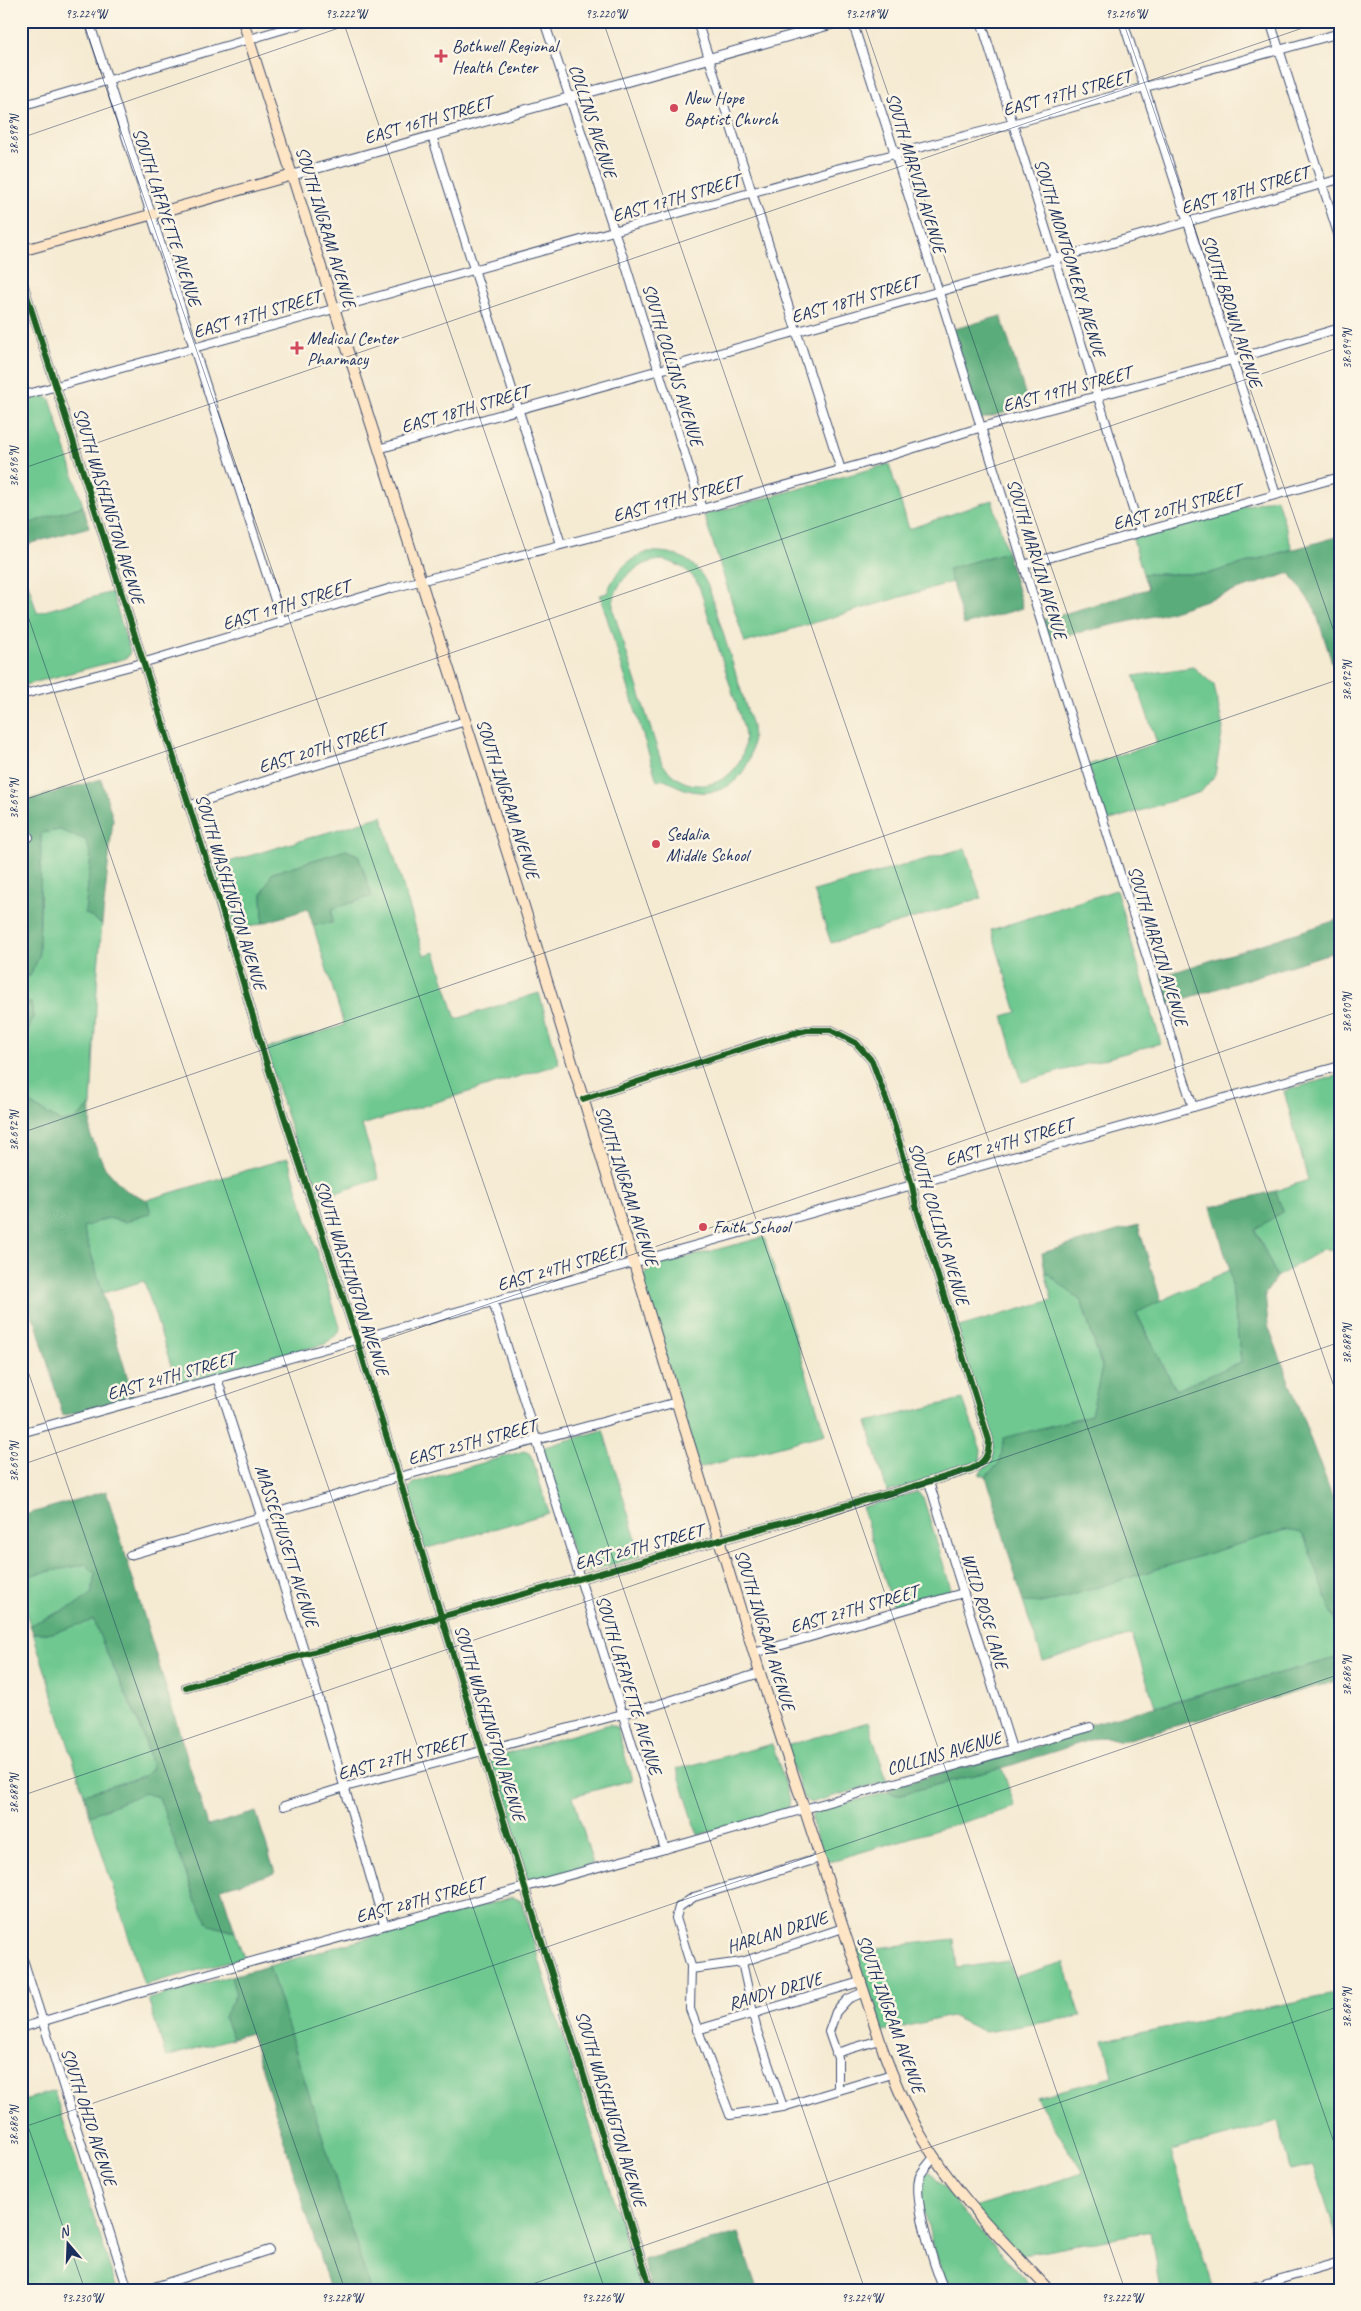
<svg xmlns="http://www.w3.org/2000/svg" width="1361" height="2311" viewBox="0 0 1361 2311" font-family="Caveat,sans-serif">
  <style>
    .green { fill: #6ec88f; stroke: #447c76; fill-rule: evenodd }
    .forest { fill: #5aac7a; stroke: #3a6e6c }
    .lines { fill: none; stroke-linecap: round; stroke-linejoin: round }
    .minor-casing { stroke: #3c4b6f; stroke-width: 10 }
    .tertiary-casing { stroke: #3c4b6f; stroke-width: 11 }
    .secondary-casing { stroke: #3c4b6f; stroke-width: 12 }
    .minor { stroke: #fff; stroke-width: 8 }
    .tertiary { stroke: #fff; stroke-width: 9 }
    .secondary { stroke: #fee5c5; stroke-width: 10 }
    .cycleway-casing { stroke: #fcf5e5; stroke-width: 9 }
    .cycleway { stroke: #1b5e20; stroke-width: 6 }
    .ticks { fill: none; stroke: #1b2f5e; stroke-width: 1; stroke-opacity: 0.45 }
    .poi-dot { fill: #d1495b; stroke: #fcf5e5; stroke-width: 2 }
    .labels { text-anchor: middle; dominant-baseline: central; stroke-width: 5; stroke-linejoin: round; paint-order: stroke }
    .poi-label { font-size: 18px; fill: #1b2f5e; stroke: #fcf5e5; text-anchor: start }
    .street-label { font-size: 18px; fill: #1b2f5e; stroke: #fcf5e5 }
    .neatline { fill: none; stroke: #1b2f5e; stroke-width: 2 }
    .ticks-label { font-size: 12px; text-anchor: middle; fill: #1b2f5e }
  </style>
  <rect width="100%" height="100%" fill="#fcf5e5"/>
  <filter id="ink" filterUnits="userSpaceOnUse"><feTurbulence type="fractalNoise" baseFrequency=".02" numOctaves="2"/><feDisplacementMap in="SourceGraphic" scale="10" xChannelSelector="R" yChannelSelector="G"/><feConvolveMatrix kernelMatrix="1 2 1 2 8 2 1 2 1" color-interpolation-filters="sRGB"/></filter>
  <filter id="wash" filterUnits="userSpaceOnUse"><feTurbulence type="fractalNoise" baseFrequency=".0096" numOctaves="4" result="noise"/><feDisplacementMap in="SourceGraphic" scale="20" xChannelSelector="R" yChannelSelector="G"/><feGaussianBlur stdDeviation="1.12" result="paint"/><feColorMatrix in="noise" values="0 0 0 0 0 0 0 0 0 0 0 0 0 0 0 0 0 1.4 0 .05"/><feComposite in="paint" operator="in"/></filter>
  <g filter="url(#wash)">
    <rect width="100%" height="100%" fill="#f5ead2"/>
    <g class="green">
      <polygon points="43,396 50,399 83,506 47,517 21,527 21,402"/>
      <polygon points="889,464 909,529 992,500 1007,552 949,569 952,582 745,643 704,515"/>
      <polygon points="1275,498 1278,502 1292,549 1207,574 1143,574 1132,536"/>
      <path d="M648,552c30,-2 51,10 62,39l42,135c7,56 -40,85 -87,53l-8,2 -57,-186 7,-2c8,-21 19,-33 41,-41zM662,560c18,4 28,10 37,26l45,143c9,53 -56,78 -83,32l-48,-151c-1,-28 23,-48 49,-50z"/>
      <polygon points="28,583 37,613 112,592 130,652 127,658 21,686 21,585"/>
      <polygon points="1193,667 1214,685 1223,728 1215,775 1201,792 1104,822 1088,765 1157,743 1134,676"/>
      <polygon points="382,816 424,955 435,952 456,1019 539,993 559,1064 362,1125 379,1179 314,1200 265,1049 344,1025 313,925 332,923 332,909 372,896 358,855 346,850 273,873 262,895 263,923 229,933 209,868"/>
      <polygon points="60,830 86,840 91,856 85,913 102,924 98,969 91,1105 75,1120 61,1122 21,1098 21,1049 33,1017 31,1003 21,1002 21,976 30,976 40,928 41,833"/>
      <polygon points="965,848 981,898 831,943 814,891"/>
      <polygon points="1116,890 1161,1043 1022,1082 1003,1016 1017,1012 991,930"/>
      <polygon points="1340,1075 1340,1250 1323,1249 1277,1277 1255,1229 1283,1211 1275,1191 1308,1180 1284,1091"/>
      <polygon points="288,1158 340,1327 339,1333 325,1344 177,1384 144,1281 103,1293 83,1227 108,1218 125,1222 151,1213 147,1200"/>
      <polygon points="764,1237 825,1434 699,1468 642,1279 646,1271 655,1266"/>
      <polygon points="1230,1270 1241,1362 1176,1390 1136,1312"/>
      <polygon points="1045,1271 1082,1302 1102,1368 1091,1415 1005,1438 1000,1463 986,1476 979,1475 989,1460 989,1443 952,1329 1052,1300"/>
      <polygon points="963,1399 981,1450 980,1461 971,1469 887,1492 867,1422"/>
      <polygon points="603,1430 641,1556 579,1574 541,1448"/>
      <polygon points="524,1451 531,1454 549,1513 424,1549 408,1490 413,1483"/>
      <polygon points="917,1492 923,1497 951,1589 948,1594 894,1609 862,1507"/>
      <polygon points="1284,1530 1303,1532 1340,1635 1340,1657 1155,1706 1132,1635 1043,1661 1023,1602 1046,1603"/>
      <polygon points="86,1564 95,1572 92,1593 78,1604 30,1625 21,1596 21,1577"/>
      <path d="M94,1619c16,51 48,97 58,149l-9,9 -59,17 -51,-161h19z"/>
      <polygon points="868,1722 887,1781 810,1803 803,1798 786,1746"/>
      <polygon points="610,1724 617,1728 632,1780 573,1796 593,1864 530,1881 525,1876 489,1763 493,1758"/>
      <polygon points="772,1744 790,1799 789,1807 782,1811 698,1835 677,1769"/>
      <polygon points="1002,1768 1015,1807 824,1863 812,1822 812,1815 820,1810 888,1792 897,1795"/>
      <polygon points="144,1793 159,1797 196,1902 210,1925 235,1932 244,1958 144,1985 90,1815"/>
      <polygon points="513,1897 521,1901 641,2290 370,2290 269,1966"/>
      <polygon points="954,1939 957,1968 1009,1961 1015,1977 1064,1962 1081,2016 985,2032 951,2016 878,2033 851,1951"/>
      <polygon points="231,1976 236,1994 224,2017 233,2038 166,2057 148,1999"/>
      <polygon points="1340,1993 1340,2247 1314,2165 1290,2170 1278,2122 1171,2151 1213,2290 1161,2290 1151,2231 1018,2255 973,2207 1083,2173 1036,2097 1113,2077 1104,2040"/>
      <polygon points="54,2091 117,2290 21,2290 21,2101"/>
      <polygon points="931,2172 964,2213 1035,2290 947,2290 918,2194 923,2174"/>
    </g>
    <g class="forest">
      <polygon points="1001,316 1029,406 978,420 951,330"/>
      <polygon points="83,506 89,527 21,546 21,527 47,517"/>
      <polygon points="1340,536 1340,688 1315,609 1290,573 1163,614 1049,639 1043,620 1148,589 1143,574 1207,574"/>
      <polygon points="1007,552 1023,608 964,625 948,569"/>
      <polygon points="101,779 113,819 102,924 85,913 91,856 86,840 60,830 41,833 39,957 30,976 21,976 21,802"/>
      <polygon points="346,850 358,855 372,896 332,909 332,923 313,925 308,909 263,923 262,895 272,873"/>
      <polygon points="1340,919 1340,950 1162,1006 1153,979"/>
      <polygon points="21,1002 31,1003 33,1017 21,1049"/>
      <polygon points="21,1098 61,1122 75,1120 91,1105 90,1134 105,1168 125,1190 147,1200 151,1213 125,1222 108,1218 83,1227 133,1396 63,1416 36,1323 21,1296"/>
      <polygon points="1275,1191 1283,1211 1255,1230 1277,1277 1265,1294 1268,1325 1340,1518 1340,1635 1303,1533 1285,1530 1046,1603 1023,1602 986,1476 1000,1463 1004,1438 1091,1415 1102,1368 1082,1302 1045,1271 1042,1253 1138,1225 1161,1301 1136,1313 1176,1390 1241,1362 1230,1270 1211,1207"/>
      <path d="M106,1491l102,335 48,-14 19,61 -54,15 14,44 -25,-7 -14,-23 -37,-105 -15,-4 -54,22 -6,-21 59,-17 9,-9c-8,-49 -42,-100 -58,-148l-42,13h-19l-3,-8 48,-21 14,-11 3,-20 -9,-9 -65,13v-61z"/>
      <polygon points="1340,1657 1340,1680 1121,1741 1103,1736 1002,1768 897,1795 888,1792 895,1786 1067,1738 1076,1728"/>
      <polygon points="269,1966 370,2290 330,2290 251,2033 233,2038 224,2017 236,1994 231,1976"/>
      <polygon points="738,2233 757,2290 652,2290 643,2260"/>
    </g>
  </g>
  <g filter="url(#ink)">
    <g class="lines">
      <defs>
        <g id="minor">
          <polyline points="89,21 282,622"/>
          <polyline points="544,21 626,266 702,509"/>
          <polyline points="697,21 841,470"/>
          <path d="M852,21c102,308 192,619 292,927 17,53 31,106 49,159"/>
          <polyline points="981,21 1140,532"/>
          <polyline points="1123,21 1276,495"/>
          <polyline points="1270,21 1340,240"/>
          <polyline points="21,106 311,21"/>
          <polyline points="432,136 561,544"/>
          <polyline points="21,277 219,900 266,1061 357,1340 502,1815 651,2290"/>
          <polyline points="21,396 836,169 1012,124 1340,33"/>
          <polyline points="378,449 1340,179"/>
          <polyline points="1023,565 1340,477"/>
          <polyline points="21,695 142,663 392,588 702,509 876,460 982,427 1232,360 1340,328"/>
          <polyline points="188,806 293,772 466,721"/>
          <polyline points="21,840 29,837"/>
          <polyline points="493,1302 665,1849"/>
          <polyline points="217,1378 312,1675 384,1924"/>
          <polyline points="21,1433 1340,1066"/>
          <polyline points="929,1482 1012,1749"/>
          <polyline points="130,1555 399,1477 677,1402"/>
          <polyline points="754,1653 963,1593"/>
          <path d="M186,1687l712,-196 73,-22c14,-6 18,-14 18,-29l-73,-234 -4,-21 -23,-78 -17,-46 -16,-18 -25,-13h-24l-28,7 -196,62"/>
          <polyline points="284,1806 345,1787 653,1706 760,1673"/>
          <polyline points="820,1858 694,1897 679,1907 676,1918 691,1966 690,2009 730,2115 783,2107 892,2074"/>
          <polyline points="21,1953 128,2290"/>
          <polyline points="742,1962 757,2031 783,2107"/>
          <polyline points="691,1969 742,1962 843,1928"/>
          <polyline points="21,2028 126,1996 665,1849 1090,1727"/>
          <polyline points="697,2030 860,1982"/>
          <polyline points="836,2053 880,2040"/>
          <polyline points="838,2090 838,2058 829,2032 836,2012 848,1999 864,1992"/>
          <path d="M934,2157c-4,6 -14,15 -15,22 -5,24 15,87 25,111"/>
          <polyline points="145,2290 269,2250"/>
          <polyline points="1243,2290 1340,2262"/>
        </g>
        <polyline id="tertiary" points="293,175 843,21"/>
        <g id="secondary">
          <path d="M243,21l277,872 240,780 124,380c11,29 22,57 38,84 33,58 82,105 127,153"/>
          <polyline points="21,251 293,175"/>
        </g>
      </defs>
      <use href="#minor" class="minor-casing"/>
      <use href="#tertiary" class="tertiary-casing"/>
      <use href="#secondary" class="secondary-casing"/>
      <use href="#minor" class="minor"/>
      <use href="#tertiary" class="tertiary"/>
      <use href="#secondary" class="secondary"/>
      <defs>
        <g id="cycleway">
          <polyline points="21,277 219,900 266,1061 357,1340 502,1815 651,2290"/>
          <path d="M186,1687l712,-196 73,-22c14,-6 18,-14 18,-29l-73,-234 -4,-21 -23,-78 -17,-46 -16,-18 -25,-13h-24l-28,7 -196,62"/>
        </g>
      </defs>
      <use href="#cycleway" class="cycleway-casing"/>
      <use href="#cycleway" class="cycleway"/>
    </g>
  </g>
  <path class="ticks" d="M83,21l782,2269M343,21l782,2269M603,21l737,2139M863,21l477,1383M1123,21l217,628M21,138l338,-117M21,469l1302,-448M21,596l584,1694M21,801l1319,-454M21,1133l1319,-454M21,1351l324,939M21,1465l1319,-454M21,1796l1319,-454M21,2106l64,184M21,2128l1319,-454M515,2290l825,-284"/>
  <g class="poi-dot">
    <path d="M438.5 48.5h5v5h5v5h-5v5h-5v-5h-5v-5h5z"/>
    <circle cx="674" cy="108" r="5"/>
    <path d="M294.5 340.5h5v5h5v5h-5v5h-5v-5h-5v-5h5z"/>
    <circle cx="656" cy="844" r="5"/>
    <circle cx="703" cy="1227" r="5"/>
  </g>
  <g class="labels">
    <g class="poi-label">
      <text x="452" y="46">Bothwell Regional<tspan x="452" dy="21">Health Center</tspan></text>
      <text x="684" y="98">New Hope<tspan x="684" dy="21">Baptist Church</tspan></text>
      <text x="307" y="338">Medical Center<tspan x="307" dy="21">Pharmacy</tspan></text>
      <text x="666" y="834">Sedalia<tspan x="666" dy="21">Middle School</tspan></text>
      <text x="713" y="1227">Faith School</text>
    </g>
    <g class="street-label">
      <text transform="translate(1067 93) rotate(-15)">EAST 17TH STREET</text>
      <text transform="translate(428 120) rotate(-16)">EAST 16TH STREET</text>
      <text transform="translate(593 121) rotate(72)">COLLINS AVENUE</text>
      <text transform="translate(916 173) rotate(73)">SOUTH MARVIN AVENUE</text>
      <text transform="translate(1245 190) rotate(-16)">EAST 18TH STREET</text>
      <text transform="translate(676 198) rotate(-16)">EAST 17TH STREET</text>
      <text transform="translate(167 217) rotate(72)">SOUTH LAFAYETTE AVENUE</text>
      <text transform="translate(326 227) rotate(73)">SOUTH INGRAM AVENUE</text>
      <text transform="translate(1070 258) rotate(73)">SOUTH MONTGOMERY AVENUE</text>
      <text transform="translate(855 299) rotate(-16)">EAST 18TH STREET</text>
      <text transform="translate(1232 311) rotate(72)">SOUTH BROWN AVENUE</text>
      <text transform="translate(257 314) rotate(-16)">EAST 17TH STREET</text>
      <text transform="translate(673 365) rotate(73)">SOUTH COLLINS AVENUE</text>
      <text transform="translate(1067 389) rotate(-15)">EAST 19TH STREET</text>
      <text transform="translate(465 409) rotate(-16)">EAST 18TH STREET</text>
      <text transform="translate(677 499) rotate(-15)">EAST 19TH STREET</text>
      <text transform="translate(109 506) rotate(73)">SOUTH WASHINGTON AVENUE</text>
      <text transform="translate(1177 507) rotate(-15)">EAST 20TH STREET</text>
      <text transform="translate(1037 559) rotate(73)">SOUTH MARVIN AVENUE</text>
      <text transform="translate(286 605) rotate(-17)">EAST 19TH STREET</text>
      <text transform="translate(322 748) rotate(-17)">EAST 20TH STREET</text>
      <text transform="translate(508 799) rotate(72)">SOUTH INGRAM AVENUE</text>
      <text transform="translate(231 892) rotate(73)">SOUTH WASHINGTON AVENUE</text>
      <text transform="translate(1158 946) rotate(73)">SOUTH MARVIN AVENUE</text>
      <text transform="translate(1009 1142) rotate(-16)">EAST 24TH STREET</text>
      <text transform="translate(627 1186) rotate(72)">SOUTH INGRAM AVENUE</text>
      <text transform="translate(939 1224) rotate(73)">SOUTH COLLINS AVENUE</text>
      <text transform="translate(561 1267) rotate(-16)">EAST 24TH STREET</text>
      <text transform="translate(352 1278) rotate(72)">SOUTH WASHINGTON AVENUE</text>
      <text transform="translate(171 1376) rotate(-16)">EAST 24TH STREET</text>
      <text transform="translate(472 1442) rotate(-15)">EAST 25TH STREET</text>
      <text transform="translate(287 1546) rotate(72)">MASSECHUSETT AVENUE</text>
      <text transform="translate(639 1547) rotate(-15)">EAST 26TH STREET</text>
      <text transform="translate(854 1609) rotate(-16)">EAST 27TH STREET</text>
      <text transform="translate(985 1611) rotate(73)">WILD ROSE LANE</text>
      <text transform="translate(765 1630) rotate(73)">SOUTH INGRAM AVENUE</text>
      <text transform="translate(629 1685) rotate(73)">SOUTH LAFAYETTE AVENUE</text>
      <text transform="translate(490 1723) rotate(73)">SOUTH WASHINGTON AVENUE</text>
      <text transform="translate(944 1753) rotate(-16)">COLLINS AVENUE</text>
      <text transform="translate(402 1757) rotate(-15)">EAST 27TH STREET</text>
      <text transform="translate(420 1900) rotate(-15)">EAST 28TH STREET</text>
      <text transform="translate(777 1932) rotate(-17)">HARLAN DRIVE</text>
      <text transform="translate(775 1991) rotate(-16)">RANDY DRIVE</text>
      <text transform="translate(891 2014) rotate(70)">SOUTH INGRAM AVENUE</text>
      <text transform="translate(611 2109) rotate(73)">SOUTH WASHINGTON AVENUE</text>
      <text transform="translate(89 2117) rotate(72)">SOUTH OHIO AVENUE</text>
    </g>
  </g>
  <rect width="1361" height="2311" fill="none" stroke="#fcf5e5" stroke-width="55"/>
  <g transform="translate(68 2244) rotate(341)" stroke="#fcf5e5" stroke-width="4" paint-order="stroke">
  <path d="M0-4L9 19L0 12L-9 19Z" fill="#1b2f5e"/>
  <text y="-8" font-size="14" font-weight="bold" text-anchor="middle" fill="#1b2f5e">N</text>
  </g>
  <rect x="28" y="28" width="1306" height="2256" class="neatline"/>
  <g class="ticks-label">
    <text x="86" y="18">93.224°W</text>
    <text x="346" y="18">93.222°W</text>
    <text x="606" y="18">93.220°W</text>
    <text x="866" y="18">93.218°W</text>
    <text x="1126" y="18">93.216°W</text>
    <text transform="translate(14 135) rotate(-90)" y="4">38.698°N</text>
    <text transform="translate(1347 349) rotate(-90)" y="4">38.694°N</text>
    <text transform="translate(14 467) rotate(-90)" y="4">38.696°N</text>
    <text transform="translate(1347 681) rotate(-90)" y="4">38.692°N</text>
    <text transform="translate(14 799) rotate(-90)" y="4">38.694°N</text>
    <text transform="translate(1347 1013) rotate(-90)" y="4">38.690°N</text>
    <text transform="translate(14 1131) rotate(-90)" y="4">38.692°N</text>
    <text transform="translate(1347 1344) rotate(-90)" y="4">38.688°N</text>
    <text transform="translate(14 1462) rotate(-90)" y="4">38.690°N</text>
    <text transform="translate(1347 1676) rotate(-90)" y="4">38.686°N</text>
    <text transform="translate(14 1794) rotate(-90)" y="4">38.688°N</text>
    <text transform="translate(1347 2008) rotate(-90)" y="4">38.684°N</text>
    <text transform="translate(14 2126) rotate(-90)" y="4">38.686°N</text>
    <text x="82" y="2302">93.230°W</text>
    <text x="342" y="2302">93.228°W</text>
    <text x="602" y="2302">93.226°W</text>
    <text x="862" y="2302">93.224°W</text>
    <text x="1122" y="2302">93.222°W</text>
  </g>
</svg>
